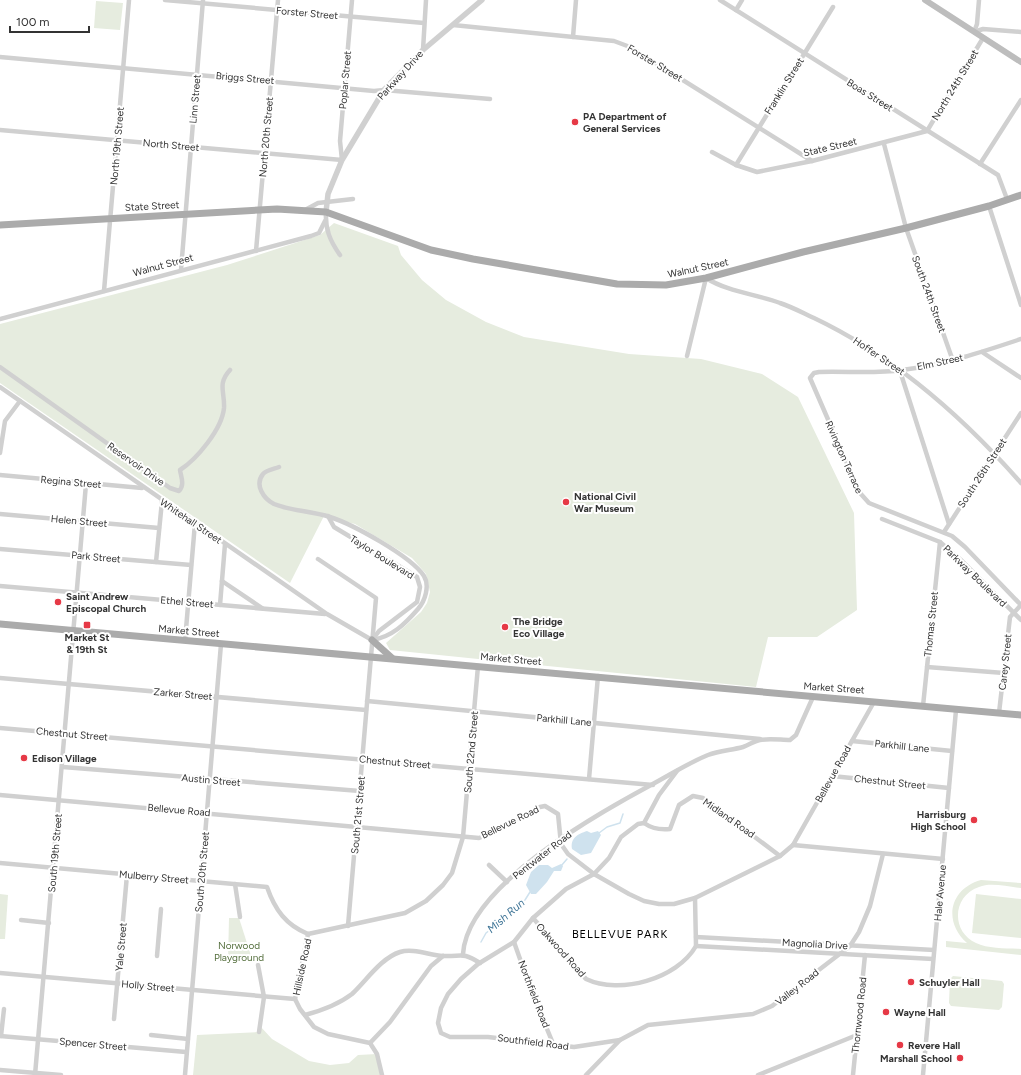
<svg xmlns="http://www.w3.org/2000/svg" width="1021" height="1075" viewBox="0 0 1021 1075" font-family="Figtree,sans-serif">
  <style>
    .green { fill: #e6ecdf }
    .water { fill: #cfe2ee }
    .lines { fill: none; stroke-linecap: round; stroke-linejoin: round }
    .stream { stroke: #cfe2ee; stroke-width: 1.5 }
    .minor { stroke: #d0d0d0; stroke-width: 4.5 }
    .tertiary { stroke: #d0d0d0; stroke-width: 5.5 }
    .secondary { stroke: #bdbdbd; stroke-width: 6 }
    .primary { stroke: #ababab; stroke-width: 7 }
    .poi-dot { fill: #e63946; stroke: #fff; stroke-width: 1.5 }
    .labels { text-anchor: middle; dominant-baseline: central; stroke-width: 4; stroke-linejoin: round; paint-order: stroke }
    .street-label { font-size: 10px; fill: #333; stroke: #fff }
    .poi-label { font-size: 10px; font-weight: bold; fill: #333; stroke: #fff; text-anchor: start }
    .park-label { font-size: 10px; fill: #56703f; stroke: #fff }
    .water-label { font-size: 11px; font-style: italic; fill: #3f7597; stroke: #fff }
    .neighbourhood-label { font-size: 11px; letter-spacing: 1px; fill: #000; stroke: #fff }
  </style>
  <rect width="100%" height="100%" fill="#fff"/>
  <g class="green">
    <polygon points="96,1 123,3 120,30 94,28"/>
    <polygon points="334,223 398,246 401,255 422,280 446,300 486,322 524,337 629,354 701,359 762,374 798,397 854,513 857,610 817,637 768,637 756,687 390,650 386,643 421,612 427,603 430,592 426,574 412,558 355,524 324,516 290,583 0,383 0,324 227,265 320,235"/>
    <path d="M981,880l40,3v5c-13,-1 -30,-6 -42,-1 -27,9 -28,45 -3,56 12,6 31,5 45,6v6l-75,-8v-6l21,2c-24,-21 -18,-54 14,-63z"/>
    <polygon points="0,894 8,895 5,939 0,939"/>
    <polygon points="976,894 1021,899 1021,938 972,933"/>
    <polygon points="229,918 239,918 253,962 228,960"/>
    <polygon points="953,976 1002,981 1004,984 1002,1007 999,1010 951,1006 949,1003 950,979"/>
    <polygon points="260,1026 272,1039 309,1061 330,1065 349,1063 358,1055 377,1054 382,1075 193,1075 197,1035 259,1032"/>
  </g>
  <g class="water">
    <path d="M587,831l4,2 7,-2 3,4 -10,18 -10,2 -9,-6c-2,-11 6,-15 15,-18z"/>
    <polygon points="561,864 563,866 561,871 554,871 547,882 536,894 531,894 526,885 531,872 539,865 548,865 552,868"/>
  </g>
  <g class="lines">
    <g class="stream">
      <polyline points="599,833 607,827 620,823 623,814"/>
      <polyline points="561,866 567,859"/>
      <polyline points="481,942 486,933 506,918 506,915 525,900 530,892"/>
    </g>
    <g class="minor">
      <polyline points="165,0 424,23"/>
      <polyline points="720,0 998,175 1007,199"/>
      <polyline points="736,10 742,0"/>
      <polyline points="453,25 614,41 630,47 812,161"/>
      <polyline points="974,32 983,29 1021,32"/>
      <polyline points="974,32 977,24 979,0"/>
      <polyline points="573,37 576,0"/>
      <polyline points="423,50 426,0"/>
      <polyline points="0,57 374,91 384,90 490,99"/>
      <polyline points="0,130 342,160 340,141 352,0"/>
      <polyline points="884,144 906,228 953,361"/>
      <polyline points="712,152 736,165 757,172 812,161 927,131 983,38"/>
      <polyline points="980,164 1021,100"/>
      <polyline points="736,165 833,7"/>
      <polyline points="989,206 1021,305"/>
      <polyline points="305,210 318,203 353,199"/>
      <path d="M326,212c-1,17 4,29 14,43"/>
      <polyline points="256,251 278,0"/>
      <polyline points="181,270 203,0"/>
      <polyline points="104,291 129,0"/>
      <polyline points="0,319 311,236 319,233 325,221"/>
      <path d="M1021,339c-39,13 -78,26 -119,31 -27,4 -56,1 -83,2l-5,1 -4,5 50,115 9,10 83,33 13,11 56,58"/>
      <polyline points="982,352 1021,378"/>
      <path d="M687,356l19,-78c22,14 50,16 74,25 12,4 23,10 34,15 80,38 149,99 207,165"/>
      <path d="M0,367l170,121 9,3c6,-6 2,-14 1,-21 17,-11 42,-41 44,-62 1,-16 -7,-24 6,-38"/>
      <polyline points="900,371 949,524"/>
      <polyline points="0,387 327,614 372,640"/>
      <polyline points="0,453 5,421 20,401"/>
      <path d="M279,467c-5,2 -13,3 -16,7 -9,11 1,25 11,30 18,7 37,7 56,13 22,7 81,39 94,59 6,10 1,25 -6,33 -13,15 -26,28 -46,31"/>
      <polyline points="0,475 142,488"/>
      <polyline points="0,514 159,528"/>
      <polyline points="328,516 334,527 417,577 420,587 417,602 379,631 373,639"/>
      <polyline points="882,519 940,542 962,561 1021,620"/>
      <polyline points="944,532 1021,413"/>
      <polyline points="0,549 191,565"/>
      <polyline points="318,559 376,598 348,926"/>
      <polyline points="156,562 162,501"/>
      <polyline points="222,581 262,608"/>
      <polyline points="0,586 325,614"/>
      <polyline points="220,605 225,544"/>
      <polyline points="185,641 195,523"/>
      <polyline points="927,667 1004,673"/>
      <polyline points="0,678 366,710"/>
      <polyline points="367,701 760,739"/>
      <polyline points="923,706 940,542"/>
      <polyline points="999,713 1010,617 1021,605"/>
      <polyline points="0,728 653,785"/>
      <polyline points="852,741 952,751"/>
      <polyline points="63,767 360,791"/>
      <polyline points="832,776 949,788"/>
      <polyline points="589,779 598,676"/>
      <polyline points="0,795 479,838 499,830 540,807 545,806 558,814 561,844 568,854 594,874 629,894 644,901 659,904 674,904 695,898 780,856 793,845 874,702"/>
      <path d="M644,823c7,5 17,7 26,6l9,-24 14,-9 10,2 77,58"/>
      <polyline points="793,845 943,859"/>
      <path d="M0,863l267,24c8,23 19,38 41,47"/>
      <polyline points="489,865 507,882"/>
      <polyline points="235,884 240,917"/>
      <path d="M533,918l53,61c34,16 91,0 110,-33l-1,-48"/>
      <polyline points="21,920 49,923"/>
      <polyline points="308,934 405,913 426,901 443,885 452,873 463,837 478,666"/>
      <polyline points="308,934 295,999 300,1009 314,1027 328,1034 370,1043 377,1054 382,1075"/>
      <polyline points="696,937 934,950"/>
      <polyline points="514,942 531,990 554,1046"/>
      <polyline points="696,946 933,959"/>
      <path d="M463,954c4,-68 134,-140 188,-169 19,-10 37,-22 57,-30 11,-4 24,-5 35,-8 6,-2 11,-6 17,-7 9,-2 21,0 30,0l6,-5 17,-38"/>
      <polyline points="157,956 161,909"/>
      <polyline points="258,965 264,997 259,1032"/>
      <polyline points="0,973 295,999"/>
      <path d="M305,1015c15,-4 34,-11 47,-21 14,-13 29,-36 48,-42 13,-4 29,3 43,4 19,1 18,-5 37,7"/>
      <polyline points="114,1019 127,875"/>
      <polyline points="151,1035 188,1039"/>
      <polyline points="0,1036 186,1052"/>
      <polyline points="1,1036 4,1009"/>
      <polyline points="620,1040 574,1047 488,1037 450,1037 441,1033 438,1023 441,1008 448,994 461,979 478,964 514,942 533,918 566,889 594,874 609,858 621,837 638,824 644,823 659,795 677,771"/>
      <polyline points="370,1043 390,1022 431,966 443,956"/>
      <polyline points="0,1070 61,1075"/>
      <polyline points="35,1075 86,484"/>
      <polyline points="185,1075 221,644"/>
      <polyline points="586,1075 620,1040 648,1025 753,1014 772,1006 850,946 859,932 870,906 883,854"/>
      <polyline points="758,1075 857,1035"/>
      <polyline points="853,1075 865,955"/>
      <polyline points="923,1075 956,710"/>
    </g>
    <polyline class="tertiary" points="326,212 328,194 342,160 384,90 423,50 482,0"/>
    <polyline class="secondary" points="925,0 1021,62"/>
    <g class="primary">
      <polyline points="0,225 277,209 326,212 431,250 473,259 617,284 666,285 706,278 803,252 906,228 989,206 1021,195"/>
      <polyline points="0,624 1021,715"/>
      <polyline points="372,640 392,658"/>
    </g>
  </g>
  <g class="poi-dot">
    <circle cx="575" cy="122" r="4"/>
    <circle cx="566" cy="502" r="4"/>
    <circle cx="58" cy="602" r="4"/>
    <rect x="83" y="621" width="8" height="8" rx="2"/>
    <circle cx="505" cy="627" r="4"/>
    <circle cx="24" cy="758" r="4"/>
    <circle cx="974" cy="820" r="4"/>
    <circle cx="911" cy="982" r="4"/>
    <circle cx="886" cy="1012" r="4"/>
    <circle cx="900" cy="1045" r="4"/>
    <circle cx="960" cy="1058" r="4"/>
  </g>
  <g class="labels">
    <g class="street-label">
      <text transform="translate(307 13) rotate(5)">Forster Street</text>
      <text transform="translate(655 63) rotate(31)">Forster Street</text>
      <text transform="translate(400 75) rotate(-48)">Parkway Drive</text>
      <text transform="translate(245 78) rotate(5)">Briggs Street</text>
      <text transform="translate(345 80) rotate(-85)">Poplar Street</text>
      <text transform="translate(955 85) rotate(-59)">North 24th Street</text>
      <text transform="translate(784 86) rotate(-58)">Franklin Street</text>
      <text transform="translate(870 95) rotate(32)">Boas Street</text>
      <text transform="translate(195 99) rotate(-85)">Linn Street</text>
      <text transform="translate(266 137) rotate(-85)">North 20th Street</text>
      <text transform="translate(171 145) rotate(5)">North Street</text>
      <text transform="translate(117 146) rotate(-85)">North 19th Street</text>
      <text transform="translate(830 147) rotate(-13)">State Street</text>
      <text transform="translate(152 206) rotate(-3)">State Street</text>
      <text transform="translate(163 265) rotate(-15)">Walnut Street</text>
      <text transform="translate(698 268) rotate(-12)">Walnut Street</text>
      <text transform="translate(929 294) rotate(70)">South 24th Street</text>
      <text transform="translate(879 356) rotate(34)">Hoffer Street</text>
      <text transform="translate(940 362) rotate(-12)">Elm Street</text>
      <text transform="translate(844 457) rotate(66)">Rivington Terrace</text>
      <text transform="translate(136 464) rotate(35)">Reservoir Drive</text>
      <text transform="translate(982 473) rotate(-57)">South 26th Street</text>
      <text transform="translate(71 482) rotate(5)">Regina Street</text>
      <text transform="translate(79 521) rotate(5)">Helen Street</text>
      <text transform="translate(191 521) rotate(34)">Whitehall Street</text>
      <text transform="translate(96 557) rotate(5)">Park Street</text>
      <text transform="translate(382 557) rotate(32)">Taylor Boulevard</text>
      <text transform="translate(975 576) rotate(44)">Parkway Boulevard</text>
      <text transform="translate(187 602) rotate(5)">Ethel Street</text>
      <text transform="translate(931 624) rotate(-84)">Thomas Street</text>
      <text transform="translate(189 631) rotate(5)">Market Street</text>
      <text transform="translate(511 659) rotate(5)">Market Street</text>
      <text transform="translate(1005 662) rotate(-84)">Carey Street</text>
      <text transform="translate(834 688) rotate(4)">Market Street</text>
      <text transform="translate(183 694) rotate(5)">Zarker Street</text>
      <text transform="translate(564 720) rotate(5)">Parkhill Lane</text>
      <text transform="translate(72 734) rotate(5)">Chestnut Street</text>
      <text transform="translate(902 746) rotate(6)">Parkhill Lane</text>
      <text transform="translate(471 752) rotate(-85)">South 22nd Street</text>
      <text transform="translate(395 762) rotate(5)">Chestnut Street</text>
      <text transform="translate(833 774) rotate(-61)">Bellevue Road</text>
      <text transform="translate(211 780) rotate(5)">Austin Street</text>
      <text transform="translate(890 782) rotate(6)">Chestnut Street</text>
      <text transform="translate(179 810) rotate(5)">Bellevue Road</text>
      <text transform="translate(358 815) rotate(-85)">South 21st Street</text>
      <text transform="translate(729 818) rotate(35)">Midland Road</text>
      <text transform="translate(510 822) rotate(-26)">Bellevue Road</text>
      <text transform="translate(55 853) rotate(-85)">South 19th Street</text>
      <text transform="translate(542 855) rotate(-38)">Pentwater Road</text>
      <text transform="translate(202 872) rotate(-85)">South 20th Street</text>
      <text transform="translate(154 877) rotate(5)">Mulberry Street</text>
      <text transform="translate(940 893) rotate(-85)">Hale Avenue</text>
      <text transform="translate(815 944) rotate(3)">Magnolia Drive</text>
      <text transform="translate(121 947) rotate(-85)">Yale Street</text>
      <text transform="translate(561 950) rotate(48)">Oakwood Road</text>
      <text transform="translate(302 967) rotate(-78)">Hillside Road</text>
      <text transform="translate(148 986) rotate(5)">Holly Street</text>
      <text transform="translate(797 987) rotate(-38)">Valley Road</text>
      <text transform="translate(534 994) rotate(69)">Northfield Road</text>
      <text transform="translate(859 1015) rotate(-84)">Thornwood Road</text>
      <text transform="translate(533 1042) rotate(7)">Southfield Road</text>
      <text transform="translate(93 1044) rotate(5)">Spencer Street</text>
    </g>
    <g class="poi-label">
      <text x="583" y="116">PA Department of<tspan x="583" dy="12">General Services</tspan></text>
      <text x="574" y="496">National Civil<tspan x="574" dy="12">War Museum</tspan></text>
      <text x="66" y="596">Saint Andrew<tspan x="66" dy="12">Episcopal Church</tspan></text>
      <text x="513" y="621">The Bridge<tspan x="513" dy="12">Eco Village</tspan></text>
      <text x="87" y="637" text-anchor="middle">Market St<tspan x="87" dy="12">&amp; 19th St</tspan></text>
      <text x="32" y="758">Edison Village</text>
      <text x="966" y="814" text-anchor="end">Harrisburg<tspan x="966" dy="12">High School</tspan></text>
      <text x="919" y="982">Schuyler Hall</text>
      <text x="894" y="1012">Wayne Hall</text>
      <text x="908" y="1045">Revere Hall</text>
      <text x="952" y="1058" text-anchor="end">Marshall School</text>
    </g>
    <g class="park-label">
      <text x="239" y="945">Norwood<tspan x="239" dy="12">Playground</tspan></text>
    </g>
    <g class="water-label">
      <text transform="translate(506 916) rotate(-41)">Mish Run</text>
    </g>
    <g class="neighbourhood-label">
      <text x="620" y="934">BELLEVUE PARK</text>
    </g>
  </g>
  <path d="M10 26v6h79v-6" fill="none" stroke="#333333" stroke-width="2"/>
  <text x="16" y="26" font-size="12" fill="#333333" stroke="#ffffff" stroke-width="3" paint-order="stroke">100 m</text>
</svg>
